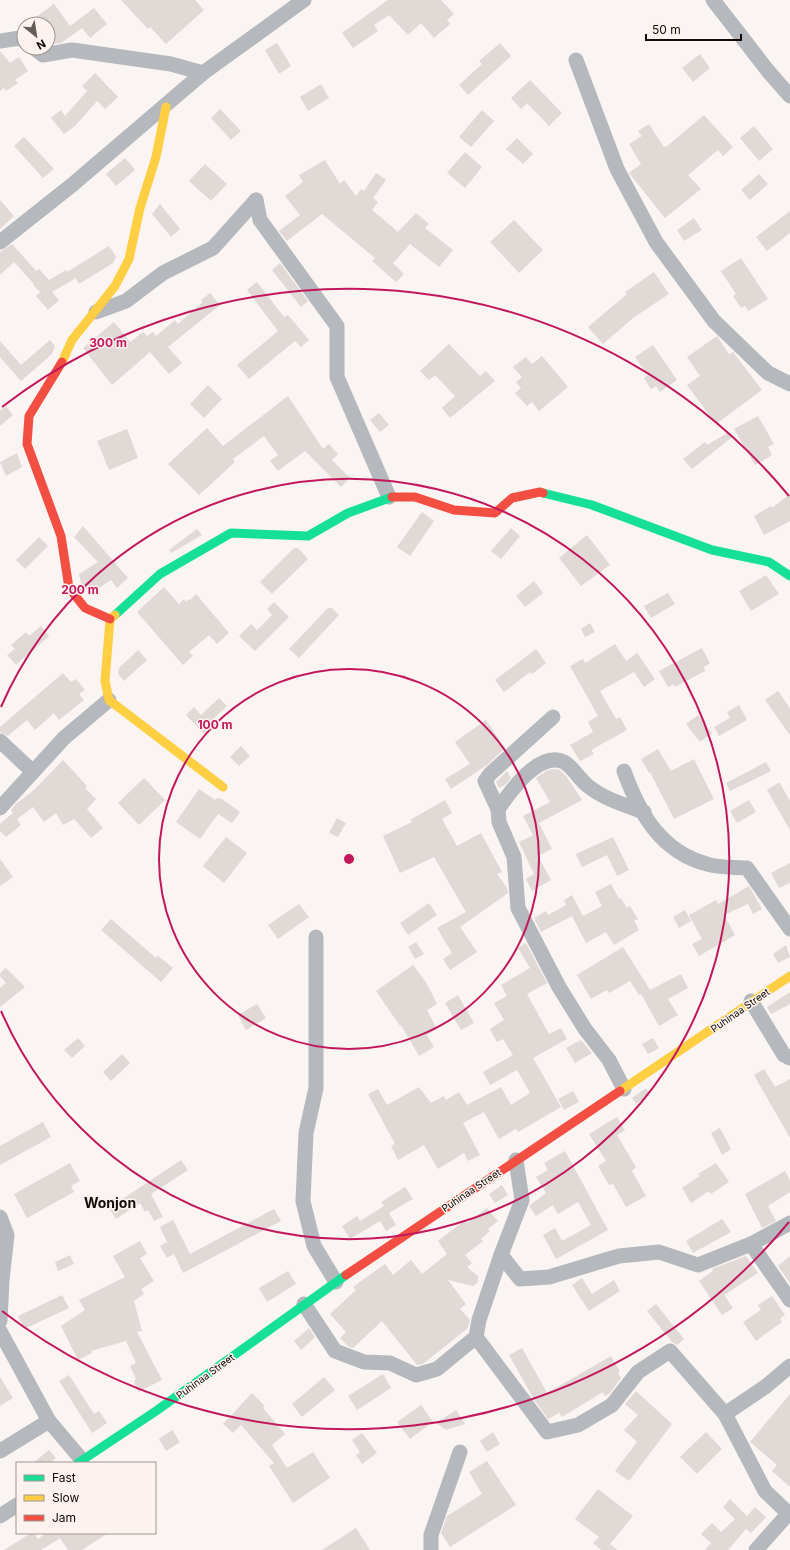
<svg xmlns="http://www.w3.org/2000/svg" width="790" height="1550" viewBox="0 0 790 1550" font-family="Inter,sans-serif">
  <style>
    .building { fill: #e0d9d6 }
    .lines { fill: none; stroke-linecap: round; stroke-linejoin: round }
    .street { stroke: #b5b8bc; stroke-width: 15 }
    .fast { stroke: #16e098; stroke-width: 9 }
    .slow { stroke: #ffcf43; stroke-width: 9 }
    .jam { stroke: #f24e42; stroke-width: 9 }
    .ring { fill: none; stroke: #c2185b; stroke-width: 2 }
    .labels { text-anchor: middle; dominant-baseline: central; stroke-width: 3; stroke-linejoin: round; paint-order: stroke }
    .street-label { font-size: 10px; fill: #110a06; stroke: #fdf3ee }
    .district-label { font-size: 14px; font-weight: bold; fill: #110a06; stroke: #fdf3ee }
    .centre { fill: #c2185b; stroke: #fdf3ee; stroke-width: 2 }
    .ring-label { font-size: 12px; text-anchor: middle; font-weight: bold; fill: #c2185b; stroke: #fdf3ee; stroke-width: 3; stroke-linejoin: round; paint-order: stroke }
  </style>
  <rect width="100%" height="100%" fill="#faf4f2"/>
  <g class="building">
    <polygon points="121,0 195,0 204,10 166,44 150,27 148,29"/>
    <polygon points="388,0 441,0 454,14 447,20 450,24 434,38 421,23 408,35 389,15 374,25 378,31 353,48 342,33"/>
    <polygon points="54,4 70,26 94,8 107,24 90,38 82,28 61,43 53,44 48,37 48,24 26,24"/>
    <polygon points="277,43 291,66 279,74 265,50"/>
    <polygon points="500,43 511,56 468,95 459,85 482,64 479,61"/>
    <polygon points="0,51 10,63 19,57 28,71 15,80 18,83 6,91 4,88 0,91"/>
    <polygon points="700,54 710,68 693,82 682,68"/>
    <polygon points="95,73 118,97 105,109 97,101 75,126 64,134 51,118 61,110 65,116 87,91 82,86"/>
    <polygon points="530,80 562,113 549,126 527,103 521,109 511,98"/>
    <polygon points="321,84 329,98 308,111 300,97"/>
    <polygon points="220,109 241,131 231,140 211,118"/>
    <polygon points="482,110 494,121 471,147 459,137"/>
    <polygon points="704,115 733,147 723,156 718,150 688,175 701,189 665,218 629,173 641,164 629,144 642,136 638,131 649,124 663,146 666,147"/>
    <polygon points="754,126 773,149 759,161 740,138"/>
    <polygon points="24,137 54,169 43,178 14,146"/>
    <polygon points="517,138 533,154 523,164 506,149"/>
    <polygon points="465,152 482,167 465,188 447,173"/>
    <polygon points="125,158 135,170 116,186 106,174"/>
    <polygon points="325,160 340,184 344,180 356,196 361,189 364,191 376,173 386,180 373,198 378,202 372,210 398,232 416,213 429,224 425,228 453,250 439,267 410,244 393,263 404,274 396,282 372,261 375,258 322,214 287,241 279,231 300,215 285,196 303,182 299,175"/>
    <polygon points="205,164 227,184 211,201 189,181"/>
    <polygon points="759,174 768,184 750,200 741,190"/>
    <polygon points="0,200 14,216 0,229"/>
    <polygon points="160,204 180,229 171,237 152,214"/>
    <polygon points="790,211 790,233 767,251 756,237"/>
    <polygon points="694,218 702,230 684,241 677,230"/>
    <polygon points="514,220 543,250 519,273 490,242"/>
    <polygon points="12,244 36,271 39,269 49,280 66,270 67,272 109,246 116,257 113,263 79,284 76,278 52,292 59,300 48,310 36,296 40,292 33,285 34,284 14,262 0,275 0,252"/>
    <polygon points="741,258 768,299 748,311 745,306 741,308 733,296 736,294 721,271"/>
    <polygon points="280,263 308,301 301,307 272,270"/>
    <polygon points="654,272 669,294 633,318 603,344 588,327 627,294 625,292"/>
    <polygon points="257,282 284,317 288,315 309,340 301,347 295,341 249,379 237,365 278,331 247,290"/>
    <polygon points="210,293 220,305 168,347 182,363 169,374 150,352 112,385 83,348 114,322 130,342 143,332 147,336 153,332 156,336 175,320 178,324 203,302 201,300"/>
    <polygon points="717,336 729,354 733,352 762,390 716,424 687,385 700,376 687,357"/>
    <polygon points="50,340 55,346 52,354 21,381 0,357 0,341 21,365"/>
    <polygon points="449,344 480,376 486,371 495,381 450,418 442,408 455,396 435,375 429,380 420,371"/>
    <polygon points="653,345 677,380 660,392 656,386 651,389 644,378 648,375 635,357"/>
    <polygon points="542,356 568,387 539,411 532,402 527,406 515,393 521,388 516,382 522,377 513,367 526,357 532,364"/>
    <polygon points="208,385 222,399 204,418 190,404"/>
    <polygon points="288,396 323,449 329,444 338,454 332,460 350,478 341,487 305,451 278,471 270,461 278,455 264,436 233,459 235,462 199,495 168,464 207,428 223,446"/>
    <polygon points="6,406 13,415 0,426 0,411"/>
    <polygon points="379,413 389,425 380,432 370,420"/>
    <polygon points="758,416 774,444 768,447 772,455 755,465 734,429"/>
    <polygon points="127,429 138,458 109,470 97,441"/>
    <polygon points="729,432 732,437 692,469 683,459 705,442 707,445"/>
    <polygon points="17,453 22,467 6,476 0,462"/>
    <polygon points="790,494 790,521 764,535 754,516 771,506 772,508"/>
    <polygon points="422,512 434,521 410,556 397,547"/>
    <polygon points="83,526 128,578 117,588 111,580 90,594 81,583 79,574 98,562 74,537"/>
    <polygon points="511,528 520,536 501,559 491,551"/>
    <polygon points="197,529 202,535 171,553 169,550"/>
    <polygon points="587,535 610,565 581,586 559,558"/>
    <polygon points="39,537 48,546 25,569 16,560"/>
    <polygon points="294,548 298,548 308,559 272,594 260,582"/>
    <polygon points="766,575 779,594 751,611 739,591"/>
    <polygon points="534,581 543,593 525,607 516,596"/>
    <polygon points="164,587 179,604 184,599 186,602 189,599 190,600 196,594 229,633 217,644 209,635 189,652 193,656 183,665 137,612"/>
    <polygon points="668,593 675,604 651,618 644,606"/>
    <polygon points="274,602 289,617 255,651 239,636 251,624 257,630 272,615 267,609"/>
    <polygon points="328,608 332,608 339,615 299,658 289,649"/>
    <polygon points="590,623 595,632 585,637 581,629"/>
    <polygon points="41,626 49,636 16,665 7,655 15,649 11,645 26,632 29,636"/>
    <polygon points="615,644 626,661 637,653 655,679 644,687 634,672 600,691 616,719 620,717 627,730 591,750 594,754 580,761 570,745 593,732 588,722 598,716 570,666 583,659 585,663"/>
    <polygon points="702,648 710,663 704,667 705,671 675,687 674,684 668,687 659,671"/>
    <polygon points="536,649 546,663 532,674 530,672 504,692 495,680"/>
    <polygon points="138,650 147,660 124,681 118,674 119,668"/>
    <polygon points="63,673 71,682 76,679 85,690 79,694 84,700 59,720 54,713 35,730 27,720 8,736 0,732 0,727"/>
    <polygon points="778,691 790,708 790,735 765,700"/>
    <polygon points="219,698 227,706 209,723 212,726 204,734 186,715 194,707 201,715"/>
    <polygon points="739,705 747,720 719,736 714,727 730,718 727,712"/>
    <polygon points="698,715 712,733 700,742 686,724"/>
    <polygon points="486,720 505,748 487,765 451,789 445,779 470,764 455,742"/>
    <polygon points="241,746 250,756 239,766 230,757"/>
    <polygon points="658,749 671,771 694,759 714,799 674,819 650,772 649,773 641,759"/>
    <polygon points="63,760 87,786 85,788 96,799 87,809 103,828 91,838 74,819 63,825 56,813 44,822 33,807 17,819 21,825 6,837 0,831 0,824 13,813 11,810 16,804 34,790"/>
    <polygon points="766,762 771,771 730,791 726,783"/>
    <polygon points="554,769 560,770 566,776 582,800 539,823 552,849 538,856 551,880 532,891 526,879 534,874 519,842 533,835 523,816 550,802 536,778 548,770"/>
    <polygon points="507,771 511,778 505,785 499,788 496,782"/>
    <polygon points="144,778 165,800 139,825 118,803"/>
    <polygon points="778,783 780,783 790,801 790,830 767,790"/>
    <polygon points="199,789 215,800 217,798 222,799 240,812 232,823 218,814 200,839 176,822"/>
    <polygon points="445,800 452,813 442,819 457,846 481,833 502,872 497,874 507,888 508,893 460,927 477,952 450,970 443,959 452,953 437,928 466,912 434,857 400,873 383,836 412,822 410,820"/>
    <polygon points="749,800 756,812 737,823 730,811"/>
    <polygon points="337,818 346,823 338,837 329,833"/>
    <polygon points="226,837 247,853 224,883 203,866"/>
    <polygon points="613,837 629,870 617,876 607,855 582,867 576,854"/>
    <polygon points="0,859 13,877 0,886"/>
    <polygon points="790,863 790,883 779,888 771,873"/>
    <polygon points="611,884 619,899 621,898 627,908 630,906 638,919 634,921 639,930 614,945 606,932 586,943 572,916 541,932 534,918 546,911 548,915 566,905 564,900 572,895 583,916 602,906 595,892"/>
    <polygon points="749,886 762,909 753,914 748,904 724,915 735,935 699,956 692,944 702,939 689,915 716,900 718,904"/>
    <polygon points="429,903 437,915 408,935 400,923"/>
    <polygon points="299,904 309,917 278,939 268,925"/>
    <polygon points="685,910 691,921 679,928 673,917"/>
    <polygon points="111,919 156,958 158,956 173,968 161,982 101,930"/>
    <polygon points="416,942 424,954 415,959 408,947"/>
    <polygon points="526,943 547,983 527,994 549,1034 561,1028 567,1039 533,1058 561,1107 518,1132 516,1129 499,1139 484,1112 463,1123 480,1155 468,1161 464,1153 438,1169 424,1145 398,1160 391,1146 395,1144 368,1094 378,1089 387,1105 419,1087 431,1103 444,1096 446,1100 459,1092 467,1105 501,1087 511,1105 530,1093 517,1070 490,1085 483,1072 513,1055 503,1039 497,1042 490,1029 504,1020 494,1003 507,996 501,985 530,968 518,948"/>
    <polygon points="786,945 790,957 778,963 773,954"/>
    <polygon points="623,947 650,990 681,974 688,988 668,999 678,1015 659,1026 641,994 639,995 630,981 609,993 607,990 591,999 577,975"/>
    <polygon points="413,965 427,984 437,1004 427,1010 437,1029 427,1035 434,1047 419,1056 401,1025 400,1026 376,991"/>
    <polygon points="6,968 25,987 0,1007 0,988 6,983 0,976 0,973"/>
    <polygon points="790,992 790,1004 771,1014 767,1007"/>
    <polygon points="458,995 474,1023 461,1030 445,1003"/>
    <polygon points="257,1004 266,1018 246,1030 238,1015"/>
    <polygon points="78,1038 85,1046 72,1058 64,1050"/>
    <polygon points="653,1038 659,1048 648,1054 642,1044"/>
    <polygon points="581,1040 592,1053 575,1063 566,1048"/>
    <polygon points="122,1054 130,1063 111,1081 103,1072"/>
    <polygon points="764,1069 775,1087 790,1079 790,1138 754,1075"/>
    <polygon points="646,1088 650,1095 636,1104 632,1098"/>
    <polygon points="573,1091 579,1102 564,1110 558,1099"/>
    <polygon points="617,1117 625,1130 617,1135 636,1167 632,1171 646,1196 626,1207 613,1184 609,1185 598,1166 606,1161 589,1134"/>
    <polygon points="43,1122 51,1137 0,1165 0,1146"/>
    <polygon points="720,1128 731,1149 722,1155 711,1133"/>
    <polygon points="565,1151 608,1230 556,1259 543,1235 555,1228 562,1241 591,1225 578,1202 558,1214 553,1205 536,1216 529,1206 546,1193 536,1177 548,1170 544,1163"/>
    <polygon points="181,1160 188,1170 151,1194 163,1217 154,1221 148,1210 145,1212 140,1203 116,1219 109,1208"/>
    <polygon points="70,1163 80,1181 71,1186 74,1192 27,1218 14,1194"/>
    <polygon points="716,1163 729,1182 711,1194 709,1191 691,1203 682,1188 700,1176 698,1174"/>
    <polygon points="785,1171 790,1180 790,1192 768,1206 776,1221 762,1228 745,1194"/>
    <polygon points="502,1185 508,1195 495,1203 489,1194"/>
    <polygon points="405,1187 413,1199 389,1213 396,1225 386,1231 380,1221 350,1239 342,1226 357,1216 360,1221 384,1206 381,1202"/>
    <polygon points="487,1208 498,1221 488,1229 490,1231 481,1239 483,1241 465,1255 472,1263 467,1267 478,1276 478,1282 473,1286 448,1280 466,1304 460,1309 470,1320 468,1328 423,1364 417,1365 382,1321 353,1348 349,1347 340,1338 346,1332 330,1314 356,1290 353,1287 385,1264 393,1275 411,1260 422,1274 447,1254 438,1241 465,1220 467,1223"/>
    <polygon points="274,1209 281,1221 183,1273 174,1254 167,1258 160,1246 167,1242 160,1227 173,1220 190,1254"/>
    <polygon points="722,1219 731,1232 693,1253 686,1241"/>
    <polygon points="140,1241 147,1254 140,1258 154,1281 141,1289 144,1294 134,1301 142,1331 137,1332 162,1380 138,1392 134,1381 136,1379 130,1366 136,1363 126,1341 91,1351 92,1353 78,1360 61,1326 85,1310 79,1300 125,1277 113,1256"/>
    <polygon points="70,1255 74,1264 58,1271 55,1262"/>
    <polygon points="746,1256 758,1273 724,1295 733,1308 722,1315 699,1281 713,1271 712,1269"/>
    <polygon points="790,1256 790,1283 778,1266"/>
    <polygon points="288,1271 296,1284 267,1302 259,1288"/>
    <polygon points="582,1278 592,1294 614,1280 620,1291 589,1311 572,1285"/>
    <polygon points="62,1295 69,1308 24,1329 18,1316"/>
    <polygon points="772,1296 785,1315 780,1319 782,1322 756,1341 743,1322 761,1310 758,1305"/>
    <polygon points="656,1304 684,1339 677,1345 672,1342 647,1311"/>
    <polygon points="309,1328 315,1337 301,1350 294,1341"/>
    <polygon points="522,1348 547,1393 611,1356 620,1372 618,1373 621,1378 610,1393 605,1396 603,1392 562,1417 559,1413 548,1419 535,1401 509,1355"/>
    <polygon points="383,1374 391,1388 357,1410 348,1396"/>
    <polygon points="69,1375 94,1414 99,1411 107,1423 92,1433 59,1381"/>
    <polygon points="0,1377 13,1398 0,1406"/>
    <polygon points="324,1377 335,1390 302,1417 292,1404"/>
    <polygon points="636,1391 672,1424 629,1481 615,1471 637,1442 624,1430 638,1415 625,1404"/>
    <polygon points="252,1393 265,1406 263,1408 285,1434 272,1445 287,1468 313,1452 330,1478 293,1503 269,1466 274,1463 241,1425 233,1433 223,1424"/>
    <polygon points="790,1394 790,1487 772,1471 777,1465 750,1442"/>
    <polygon points="421,1405 433,1422 410,1439 397,1422"/>
    <polygon points="456,1410 465,1424 446,1430 436,1423"/>
    <polygon points="172,1430 180,1442 166,1451 159,1439"/>
    <polygon points="493,1432 500,1444 487,1452 480,1441"/>
    <polygon points="706,1432 722,1449 697,1474 680,1457"/>
    <polygon points="362,1433 377,1453 362,1464 356,1455 360,1452 352,1440"/>
    <polygon points="49,1450 56,1458 50,1463 33,1463"/>
    <polygon points="487,1461 516,1505 450,1547 441,1533 447,1516 482,1494 469,1472"/>
    <polygon points="598,1489 633,1516 610,1544 617,1550 601,1550 593,1543 599,1537 575,1519"/>
    <polygon points="730,1499 747,1516 755,1507 766,1517 751,1533 746,1529 728,1550 705,1550 711,1543 701,1534 712,1523 721,1532 735,1519 723,1507"/>
    <polygon points="356,1528 370,1550 322,1550"/>
    <polygon points="31,1533 34,1533 38,1539 46,1533 108,1533 82,1550 68,1550 60,1538 41,1550 4,1550"/>
  </g>
  <g class="lines">
    <g class="street">
      <polyline points="713,0 768,71 790,96"/>
      <polyline points="0,41 20,38 24,41"/>
      <polyline points="34,48 43,55 72,50 171,64 203,73"/>
      <polyline points="576,60 617,169 656,242 714,321 768,373 790,384"/>
      <polyline points="256,200 260,220 337,326 337,377 389,497"/>
      <polyline points="0,242 72,185 203,73 304,0"/>
      <polyline points="96,312 126,301 163,273 213,248 256,200"/>
      <polyline points="553,717 490,774 485,781 498,809 499,822 514,857 518,908 559,987 585,1029 609,1060 624,1089"/>
      <polyline points="0,741 33,772"/>
      <path d="M624,771c15,42 37,81 83,93 12,4 27,3 40,4l43,61"/>
      <polyline points="0,808 64,738 109,700"/>
      <path d="M498,809c12,-17 41,-59 66,-47 8,4 16,18 24,24 16,13 37,19 56,26"/>
      <polyline points="316,937 316,1088 306,1133 303,1201 314,1246 336,1282"/>
      <polyline points="751,1001 784,1055 790,1058"/>
      <polyline points="0,1217 7,1235 2,1280 0,1321"/>
      <polyline points="751,1244 790,1300"/>
      <polyline points="501,1255 520,1279 549,1277 619,1256 659,1252 698,1265 751,1244 790,1223"/>
      <polyline points="304,1304 335,1351 364,1362 390,1363 416,1375 437,1369 476,1337 479,1320 501,1255 522,1200 516,1160"/>
      <polyline points="0,1331 49,1421"/>
      <polyline points="476,1337 547,1432 578,1425 612,1405 638,1372 670,1351 725,1414 765,1491 790,1515"/>
      <polyline points="725,1414 765,1387 790,1366"/>
      <polyline points="0,1451 49,1421 82,1460"/>
      <polyline points="0,1516 17,1505"/>
      <polyline points="431,1550 431,1535 460,1452"/>
      <polyline points="756,1550 788,1514"/>
    </g>
    <g class="fast">
      <polyline points="543,493 592,505 712,550 769,562 790,576"/>
      <polyline points="115,615 160,574 231,533 308,536 348,513 392,497"/>
      <polyline points="78,1463 156,1411 346,1275"/>
    </g>
    <g class="slow">
      <polyline points="62,362 72,340 115,286 129,259 140,208 156,157 166,107"/>
      <polyline points="115,615 110,619 105,681 109,700 223,787"/>
      <polyline points="620,1091 790,976"/>
    </g>
    <g class="jam">
      <polyline points="62,362 29,416 27,444 61,536 69,588 85,608 110,619"/>
      <polyline points="392,497 415,497 454,510 495,513 512,498 540,492 543,493"/>
      <polyline points="346,1275 620,1091"/>
    </g>
  </g>
  <g class="ring">
    <circle cx="349" cy="859" r="190"/>
    <path d="M1 707A380 380 0 1 1 1 1011"/>
    <path d="M789 1222A570 570 0 0 1 2 1311M2 407A570 570 0 0 1 789 496"/>
  </g>
  <g class="labels">
    <g class="street-label">
      <text transform="translate(740 1010) rotate(-35)">Puhinaa Street</text>
      <text transform="translate(471 1190) rotate(-34)">Puhinaa Street</text>
      <text transform="translate(205 1376) rotate(-36)">Puhinaa Street</text>
    </g>
    <g class="district-label">
      <text x="110" y="1202">Wonjon</text>
    </g>
  </g>
  <circle cx="349" cy="859" r="6" class="centre"/>
  <g class="ring-label">
    <text x="108" y="347">300 m</text>
    <text x="80" y="594">200 m</text>
    <text x="215" y="729">100 m</text>
  </g>
  <rect x="16" y="1462" width="140" height="72" fill="#fdf3ee" stroke="#9f9691"/>
  <rect x="24" y="1475" width="20" height="6" fill="#16e098" stroke="#9f9691"/>
  <text x="52" y="1482" font-size="12" fill="#110a06">Fast</text>
  <rect x="24" y="1495" width="20" height="6" fill="#ffcf43" stroke="#9f9691"/>
  <text x="52" y="1502" font-size="12" fill="#110a06">Slow</text>
  <rect x="24" y="1515" width="20" height="6" fill="#f24e42" stroke="#9f9691"/>
  <text x="52" y="1522" font-size="12" fill="#110a06">Jam</text>
  <g transform="translate(36 36) rotate(150)"><circle r="19" fill="#fdf3ee" stroke="#9f9691"/>
  <path d="M0-3L7 15L0 10L-7 15Z" fill="#635c59"/>
  <text y="-6" font-size="11" font-weight="bold" text-anchor="middle" fill="#110a06">N</text>
  </g>
  <path d="M646 34v6h95v-6" fill="none" stroke="#110a06" stroke-width="2"/>
  <text x="652" y="34" font-size="12" fill="#110a06" stroke="#fdf3ee" stroke-width="3" paint-order="stroke">50 m</text>
</svg>
